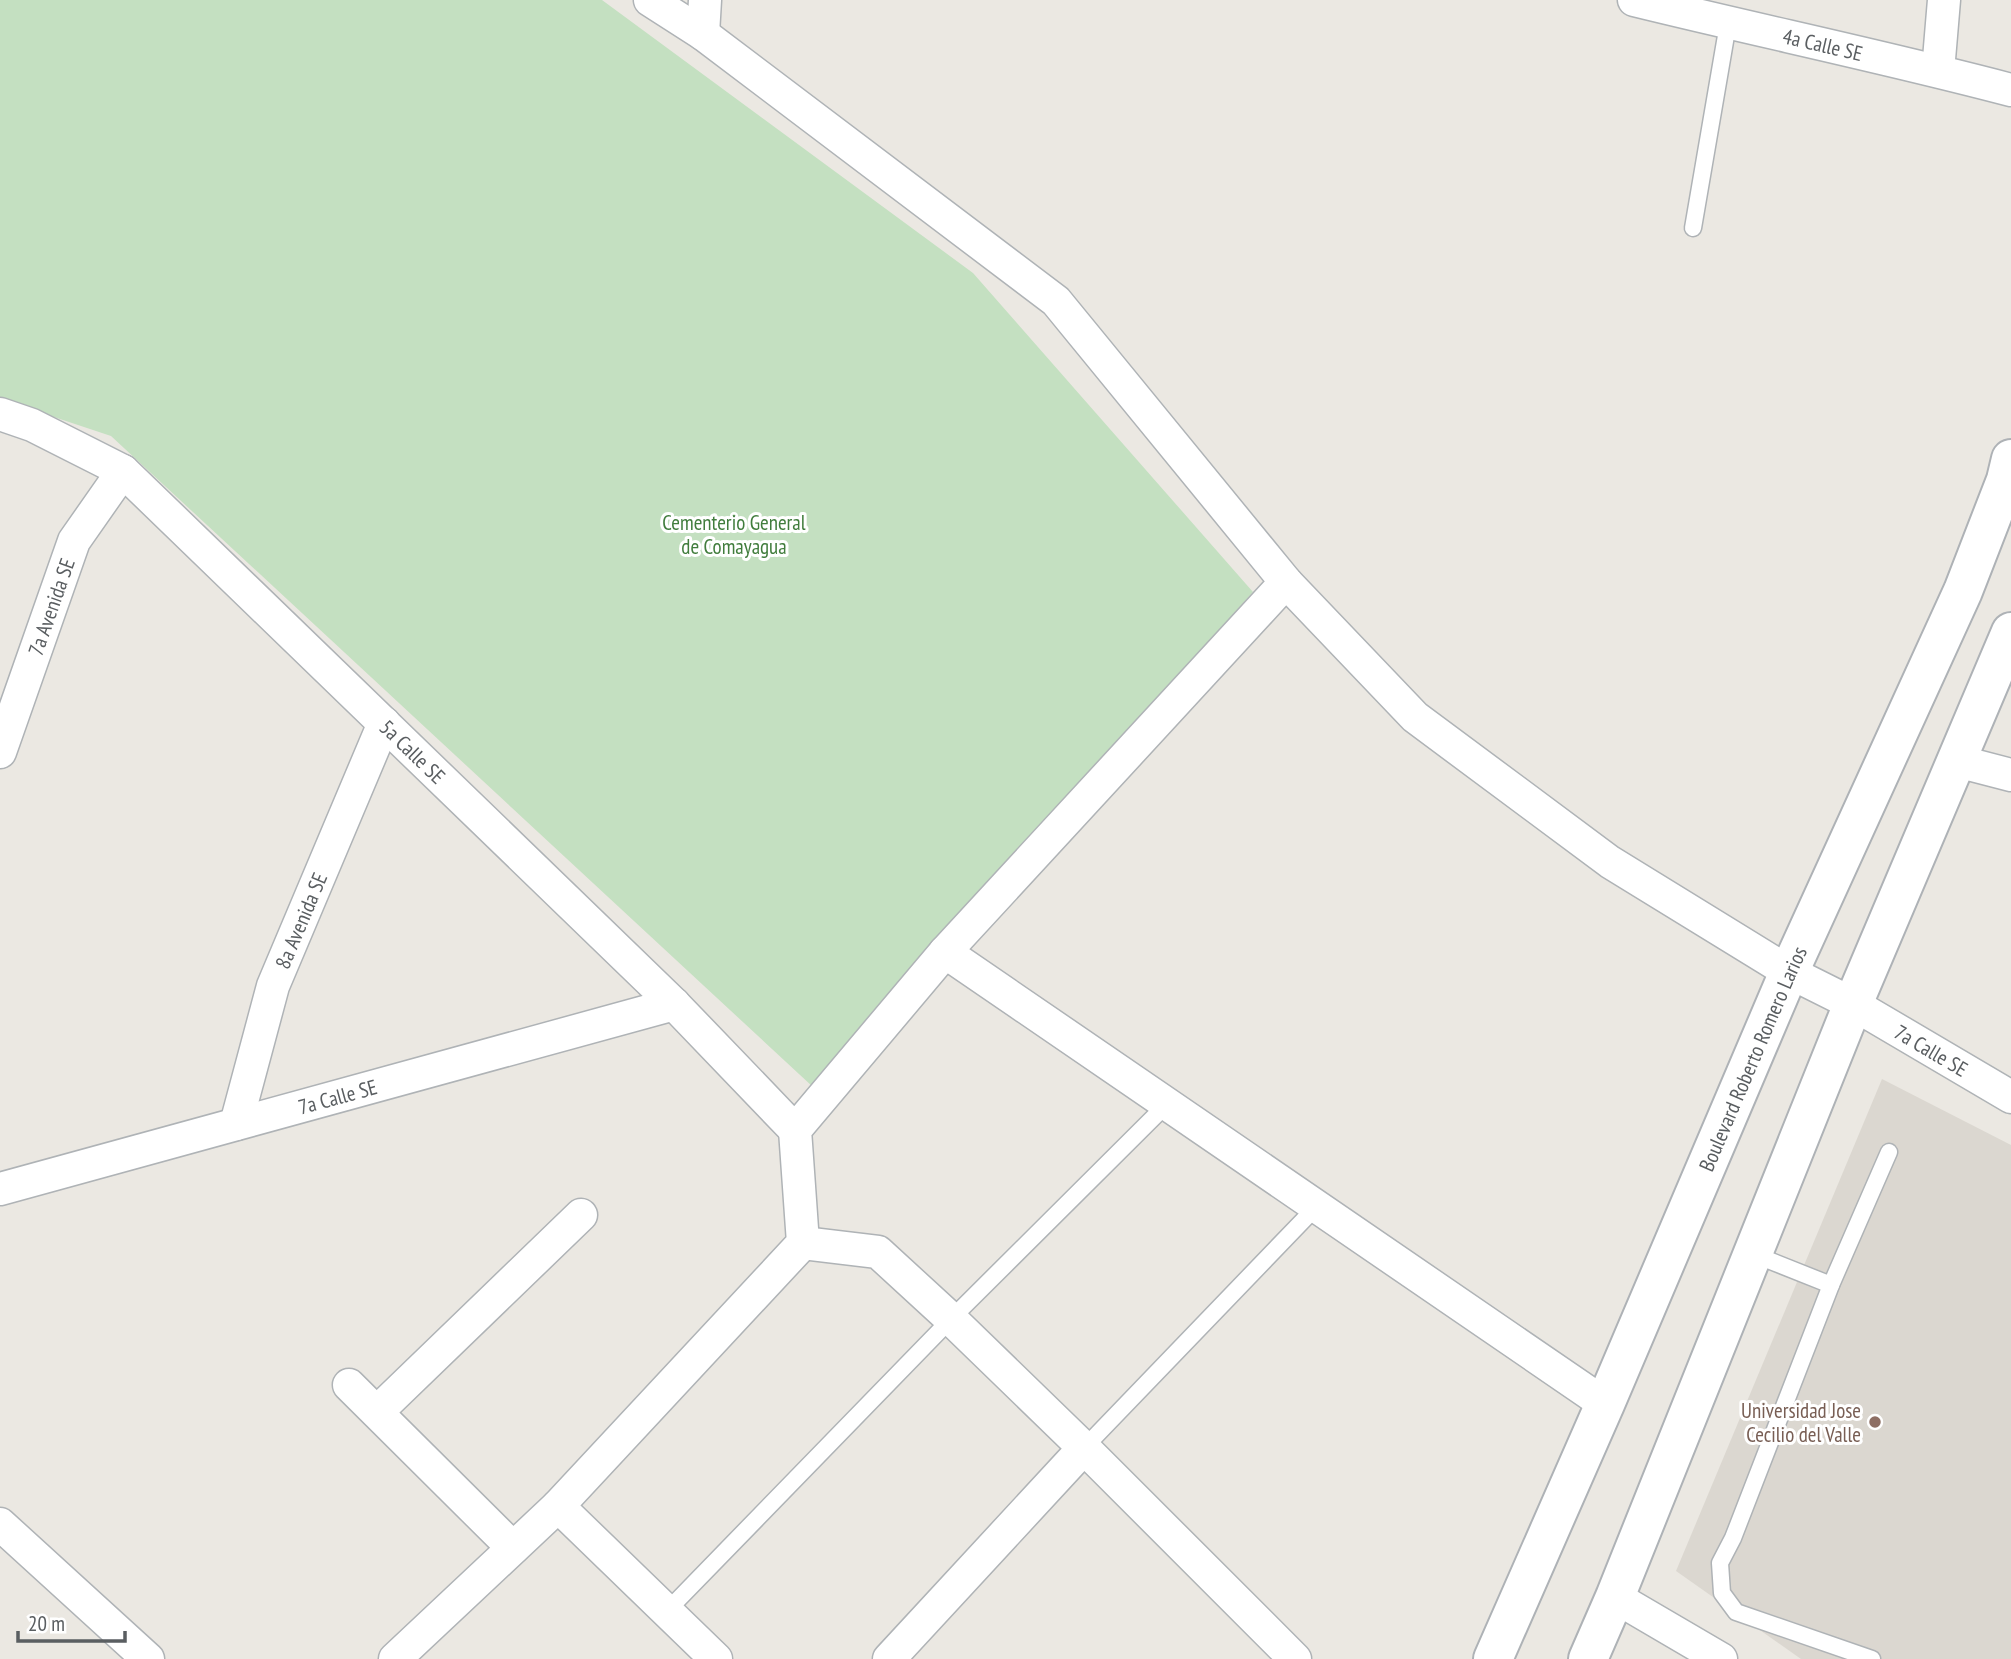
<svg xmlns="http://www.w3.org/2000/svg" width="2011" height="1659" viewBox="0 0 2011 1659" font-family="'PT Sans Narrow',sans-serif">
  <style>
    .education { fill: #dbd7d0 }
    .green { fill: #c4e0c1 }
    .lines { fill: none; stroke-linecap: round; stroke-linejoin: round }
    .lane-casing { stroke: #afb3b6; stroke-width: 19 }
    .street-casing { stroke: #afb3b6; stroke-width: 35 }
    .secondary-casing { stroke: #aeb2b6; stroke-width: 42 }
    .lane { stroke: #fff; stroke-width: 16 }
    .street { stroke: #fff; stroke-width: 32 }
    .secondary { stroke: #fff; stroke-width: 38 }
    .education-dot { fill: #8d6e63; stroke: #fff; stroke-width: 2.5 }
    .labels { text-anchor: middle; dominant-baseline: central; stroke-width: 6; stroke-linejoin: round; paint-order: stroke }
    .street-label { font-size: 21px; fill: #5a5e61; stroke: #fff }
    .park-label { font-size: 21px; fill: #417d3d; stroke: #fff }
    .education-label { font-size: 21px; fill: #785e54; stroke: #fff; text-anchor: end }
  </style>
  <rect width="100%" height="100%" fill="#ebe8e2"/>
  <polygon class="education" points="1882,1079 2011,1145 2011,1659 1801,1659 1676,1571"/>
  <polygon class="green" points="0,0 602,0 973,273 1253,592 813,1087 111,436 0,399"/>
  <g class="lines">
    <defs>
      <g id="lane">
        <polyline points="1693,228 1728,24"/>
        <polyline points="1753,1254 1831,1285"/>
        <polyline points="1084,1448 1317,1206"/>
        <polyline points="667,1611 951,1319 1167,1104"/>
        <polyline points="1872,1659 1736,1612 1722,1593 1720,1563 1733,1538 1831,1285 1889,1152"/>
      </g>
      <g id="street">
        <path id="s1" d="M650,0l53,34 353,267 230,281 129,135 195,145 179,110 64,32 158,93"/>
        <path id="s2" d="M1634,0c126,31 252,57 377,90"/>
        <polyline points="703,34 705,0"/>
        <polyline points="1938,71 1944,0"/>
        <path id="s3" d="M0,414l32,11 91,46 551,533 121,126"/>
        <path id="s4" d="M0,752l74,-211 49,-70"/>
        <polyline points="1957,761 2011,775"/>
        <polyline points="945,952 1605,1404"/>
        <path id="s5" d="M236,1124l37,-138 111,-263"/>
        <path id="s6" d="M0,1189l674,-185"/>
        <polyline points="803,1243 878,1252 951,1319 1084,1448 1295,1659"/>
        <polyline points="349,1385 513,1548"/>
        <polyline points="377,1412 581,1215"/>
        <polyline points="558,1506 716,1659"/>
        <polyline points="0,1524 148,1659"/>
        <polyline points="1615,1597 1721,1659"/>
        <polyline points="395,1659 558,1506 803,1243 795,1130 945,952 1286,582"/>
        <polyline points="889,1659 1084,1448"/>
      </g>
      <g id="secondary">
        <path id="s7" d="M1493,1659l112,-255 184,-432 174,-381 43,-111 5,-21"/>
        <polyline points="1588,1659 1615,1597 1853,1004 2011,632"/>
      </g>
    </defs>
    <use href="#lane" class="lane-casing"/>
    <use href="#street" class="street-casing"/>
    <use href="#secondary" class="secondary-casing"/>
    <use href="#lane" class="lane"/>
    <use href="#street" class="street"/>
    <use href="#secondary" class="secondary"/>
  </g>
  <circle class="education-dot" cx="1875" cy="1422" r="7"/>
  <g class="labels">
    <g class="street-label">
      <text stroke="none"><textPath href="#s2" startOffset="194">4a Calle SE</textPath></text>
      <text stroke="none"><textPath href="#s4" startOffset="154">7a Avenida SE</textPath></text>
      <text stroke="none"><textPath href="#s3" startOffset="539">5a Calle SE</textPath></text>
      <text stroke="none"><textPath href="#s5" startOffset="214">8a Avenida SE</textPath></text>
      <text stroke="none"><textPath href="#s1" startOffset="1671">7a Calle SE</textPath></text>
      <text stroke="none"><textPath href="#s7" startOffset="654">Boulevard Roberto Romero Larios</textPath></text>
      <text stroke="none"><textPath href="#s6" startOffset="350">7a Calle SE</textPath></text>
    </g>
    <g class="park-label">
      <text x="734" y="522">Cementerio General<tspan x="734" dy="24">de Comayagua</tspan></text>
    </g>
    <g class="education-label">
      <text x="1861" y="1410">Universidad Jose<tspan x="1861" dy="24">Cecilio del Valle</tspan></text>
    </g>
  </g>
  <path d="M18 1631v10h107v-10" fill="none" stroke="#5a5e61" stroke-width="3.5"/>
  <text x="28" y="1631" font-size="21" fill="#5a5e61" stroke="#ffffff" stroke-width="5" paint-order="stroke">20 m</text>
</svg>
